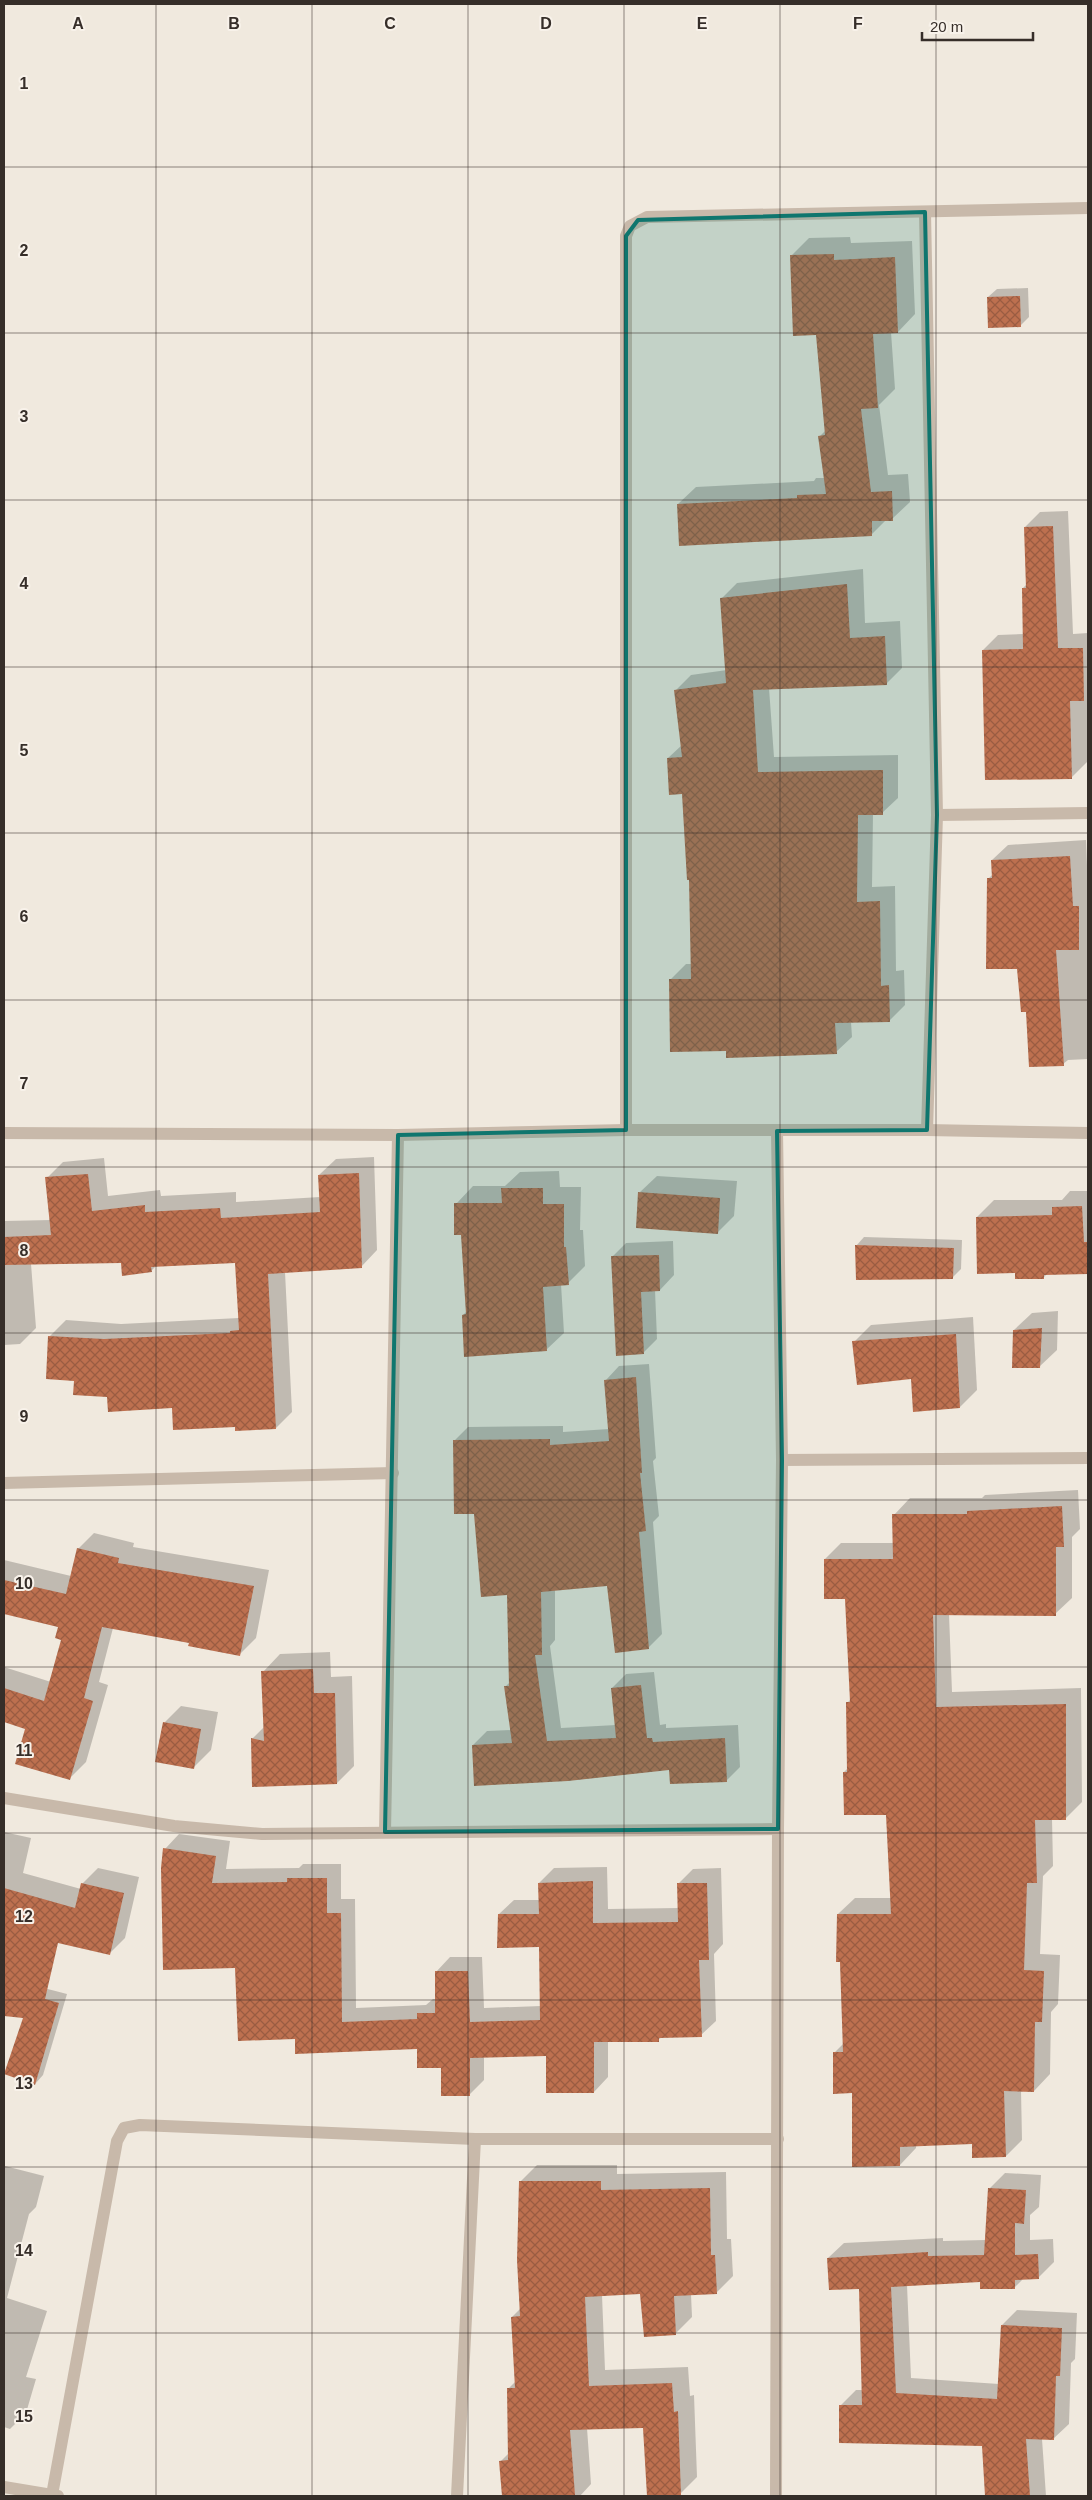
<svg xmlns="http://www.w3.org/2000/svg" width="1092" height="2500" viewBox="0 0 1092 2500" font-family="Arial,sans-serif">
  <style>
    .shadow { fill: #0003 }
    .building { fill: url(#building-cross-hatch) }
    .lines { fill: none; stroke-linecap: round; stroke-linejoin: round }
    .minor { stroke: #c8b9aa; stroke-width: 12 }
    .tertiary { stroke: #c8b9aa; stroke-width: 12 }
    .marked { fill: #0f766e; fill-opacity: 0.2; stroke: #0f766e; stroke-width: 4; stroke-linejoin: round }
    .grid { fill: none; stroke: #362e29; stroke-width: 1; stroke-opacity: 0.55 }
    .grid-label { font-size: 16px; text-anchor: middle; font-weight: bold; fill: #362e29; stroke: #f8f2ea; stroke-width: 4; stroke-linejoin: round; paint-order: stroke }
  </style>
  <defs>
    <pattern id="building-cross-hatch" width="8" height="8" patternUnits="userSpaceOnUse" patternTransform="scale(1.25)"><rect width="8" height="8" fill="#bd704f"/><path d="M0 0l8 8M0 8l8-8" fill="none" stroke="#9a5c42"/></pattern>
  </defs>
  <rect width="100%" height="100%" fill="#f0e9de"/>
  <g class="shadow">
    <polygon points="850,237 851,243 912,241 915,314 898,332 891,332 895,389 879,405 888,475 908,474 910,502 892,519 886,520 872,534 678,504 696,487 814,481 816,478 825,478 820,436 826,430 817,334 791,256 809,238"/>
    <polygon points="1028,288 1029,317 1020,326 988,297 997,289"/>
    <polygon points="1068,511 1073,634 1088,633 1088,753 1087,762 1071,778 983,650 998,635 1024,634 1023,588 1027,584 1025,527 1040,512"/>
    <polygon points="863,569 865,623 900,621 902,668 887,683 769,688 774,757 898,755 898,798 882,813 873,814 872,887 895,886 896,971 904,970 905,1005 889,1021 851,1022 852,1037 836,1052 728,1050 670,980 686,964 692,964 690,879 684,793 668,758 682,745 676,690 691,675 727,670 722,598 737,583"/>
    <polygon points="1086,840 1088,890 1088,1059 1068,1060 1063,1064 1027,1011 1018,967 988,879 993,874 992,860 1008,845"/>
    <polygon points="374,1157 377,1250 361,1267 285,1272 292,1412 276,1428 236,1426 173,1407 108,1396 75,1380 47,1378 50,1336 66,1320 121,1324 239,1318 236,1261 156,1266 151,1271 122,1262 31,1264 36,1328 20,1344 4,1345 4,1221 51,1220 47,1178 63,1162 104,1158 108,1196 160,1190 161,1196 236,1192 236,1202 320,1197 319,1175 336,1159"/>
    <polygon points="559,1171 560,1187 581,1187 580,1230 583,1230 585,1266 568,1283 561,1284 564,1333 546,1350 463,1315 467,1311 462,1234 456,1204 473,1186 505,1186 520,1172"/>
    <polygon points="657,1176 737,1181 734,1216 717,1233 639,1193"/>
    <polygon points="1070,1191 1088,1191 1088,1272 1047,1274 1043,1278 1017,1272 977,1217 994,1200 1062,1200"/>
    <polygon points="864,1237 962,1240 961,1269 953,1277 856,1246"/>
    <polygon points="673,1241 674,1275 660,1290 655,1290 657,1339 643,1353 612,1257 626,1243"/>
    <polygon points="1058,1311 1057,1350 1039,1367 1014,1330 1032,1313"/>
    <polygon points="973,1317 977,1390 960,1407 854,1342 871,1325"/>
    <polygon points="649,1364 656,1458 653,1461 659,1516 653,1522 662,1634 648,1648 609,1584 555,1589 555,1640 550,1646 561,1728 616,1725 612,1688 626,1674 654,1672 660,1725 666,1724 666,1728 738,1725 740,1767 726,1781 670,1769 473,1745 487,1731 511,1730 505,1687 510,1682 509,1593 475,1512 454,1441 468,1427 563,1426 563,1432 609,1429 606,1380 619,1366"/>
    <polygon points="1078,1490 1080,1529 1072,1537 1072,1598 1055,1614 949,1614 952,1692 1081,1688 1082,1802 1066,1818 1052,1818 1053,1866 1043,1876 1040,1954 1060,1955 1058,2004 1051,2012 1050,2074 1034,2091 1021,2090 1022,2140 1006,2156 973,2143 916,2145 916,2148 900,2165 853,2092 834,2053 844,2043 838,1914 855,1898 892,1898 887,1813 844,1772 848,1768 847,1703 851,1699 846,1598 825,1559 841,1543 894,1543 894,1515 910,1498 982,1498 985,1495"/>
    <polygon points="94,1533 134,1543 133,1547 269,1570 256,1638 240,1654 190,1642 113,1628 99,1682 108,1685 86,1762 70,1778 27,1728 4,1720 4,1667 51,1682 63,1639 59,1627 4,1613 4,1560 71,1576 78,1549"/>
    <polygon points="330,1652 331,1677 352,1676 354,1766 337,1783 252,1739 265,1726 263,1672 280,1654"/>
    <polygon points="181,1706 218,1712 211,1750 193,1768 164,1723"/>
    <polygon points="4,1832 31,1838 23,1873 81,1889 82,1884 98,1868 139,1877 125,1938 109,1954 42,1929 4,1920"/>
    <polygon points="179,1834 230,1841 226,1869 299,1868 303,1864 341,1864 341,1899 355,1899 356,2008 426,2005 433,1999 436,1999 436,1972 450,1957 482,1957 484,2008 541,2006 540,1946 499,1914 514,1900 540,1900 539,1883 554,1868 607,1867 608,1909 679,1908 678,1884 693,1869 721,1868 723,1944 714,1954 716,2021 701,2035 662,2037 658,2040 608,2041 608,2077 594,2092 548,2055 484,2056 484,2080 469,2095 442,2067 418,2048 296,2038 237,1967 165,1849"/>
    <polygon points="40,1987 67,1994 43,2075 35,2084"/>
    <polygon points="537,2165 617,2165 617,2174 726,2172 727,2239 731,2239 733,2276 717,2292 691,2294 692,2317 676,2333 642,2293 602,2295 605,2370 688,2367 690,2396 694,2395 697,2477 681,2493 644,2427 587,2428 591,2484 580,2496 503,2496 501,2461 509,2453 508,2389 516,2381 512,2317 520,2309 521,2181"/>
    <polygon points="5,2166 44,2176 36,2207 29,2214 7,2298 47,2311 26,2377 36,2379 26,2413 10,2429 4,2427"/>
    <polygon points="1005,2173 1041,2175 1039,2207 1030,2215 1030,2240 1053,2239 1054,2262 1038,2278 1023,2279 1014,2288 982,2281 907,2285 911,2378 999,2384 1002,2325 1017,2310 1077,2313 1075,2359 1071,2363 1069,2424 1053,2439 1042,2439 1046,2496 986,2496 983,2445 841,2405 856,2390 863,2390 860,2288 828,2258 844,2243 943,2238 943,2241 986,2240 990,2188"/>
  </g>
  <g class="building">
    <polygon points="834,254 834,260 895,257 898,333 873,334 878,408 861,409 871,492 892,491 893,521 872,521 872,536 679,546 677,504 797,498 797,495 826,494 818,436 825,435 816,335 793,336 790,255"/>
    <polygon points="1020,296 1021,327 988,328 987,297"/>
    <polygon points="1053,526 1058,648 1083,648 1084,701 1070,701 1072,779 985,780 982,650 1023,649 1022,588 1026,588 1024,527"/>
    <polygon points="847,584 850,638 885,636 887,685 753,690 758,772 883,770 883,815 858,815 857,902 880,901 881,986 889,985 890,1022 835,1023 837,1054 726,1058 726,1051 670,1052 669,979 691,979 689,880 687,880 682,794 669,795 667,758 682,757 674,690 726,683 720,598"/>
    <polygon points="1070,856 1073,906 1079,906 1079,950 1056,950 1064,1066 1029,1067 1026,1012 1021,1012 1017,969 986,969 987,878 992,878 991,860"/>
    <polygon points="359,1173 362,1268 268,1274 276,1429 235,1431 235,1427 173,1430 172,1408 108,1412 107,1397 73,1395 74,1381 46,1379 48,1336 104,1339 230,1333 230,1331 239,1330 235,1263 151,1267 152,1272 122,1276 121,1263 4,1265 4,1237 51,1235 45,1177 88,1174 92,1211 145,1205 145,1212 220,1208 221,1218 320,1212 318,1175"/>
    <polygon points="501,1188 543,1188 543,1204 564,1204 564,1247 566,1247 569,1285 543,1287 547,1351 464,1357 462,1315 466,1314 461,1235 454,1235 454,1203 502,1203"/>
    <polygon points="638,1192 720,1198 718,1234 636,1228"/>
    <polygon points="1082,1206 1084,1242 1088,1242 1088,1274 1044,1275 1044,1279 1015,1279 1015,1273 977,1274 976,1217 1052,1215 1052,1207"/>
    <polygon points="855,1245 954,1248 953,1279 856,1280"/>
    <polygon points="659,1255 660,1291 641,1292 644,1354 616,1356 611,1256"/>
    <polygon points="1042,1328 1040,1368 1012,1368 1013,1330"/>
    <polygon points="956,1334 960,1408 913,1412 911,1379 857,1385 852,1341"/>
    <polygon points="636,1377 642,1473 640,1473 646,1531 639,1532 649,1649 615,1653 607,1586 541,1592 542,1655 535,1655 547,1741 616,1738 611,1688 641,1685 647,1738 652,1738 653,1742 725,1738 727,1782 670,1784 669,1770 568,1781 474,1786 472,1745 512,1743 504,1686 509,1686 507,1595 481,1597 474,1514 454,1514 453,1440 550,1439 550,1445 609,1441 604,1380"/>
    <polygon points="1062,1506 1064,1547 1056,1547 1056,1616 933,1615 936,1707 1066,1704 1066,1820 1035,1820 1037,1883 1027,1883 1024,1970 1044,1971 1042,2022 1035,2022 1034,2092 1004,2091 1006,2157 972,2158 972,2144 900,2147 900,2166 852,2167 852,2093 833,2094 833,2052 843,2052 840,1962 836,1962 837,1914 891,1914 886,1815 844,1815 843,1772 847,1772 846,1702 850,1702 845,1599 824,1599 824,1559 893,1559 892,1514 967,1514 967,1511"/>
    <polygon points="77,1548 119,1558 118,1563 254,1586 240,1656 188,1646 189,1643 102,1627 84,1698 93,1701 70,1780 15,1764 25,1729 4,1722 4,1688 44,1701 61,1640 55,1638 58,1627 4,1614 4,1580 66,1594"/>
    <polygon points="313,1669 314,1693 335,1693 337,1784 252,1787 251,1738 264,1741 261,1671"/>
    <polygon points="163,1722 201,1729 194,1769 155,1762"/>
    <polygon points="163,1848 216,1856 212,1883 287,1882 287,1878 327,1878 327,1913 341,1913 342,2022 417,2019 417,2013 435,2013 435,1971 468,1971 470,2022 540,2020 539,1947 497,1948 498,1914 539,1914 538,1883 593,1881 593,1923 678,1922 677,1883 707,1883 709,1960 699,1960 702,2037 659,2038 659,2042 594,2042 594,2093 546,2093 546,2056 470,2058 470,2096 441,2096 441,2068 417,2068 417,2049 295,2054 295,2039 238,2041 235,1968 163,1970 161,1868"/>
    <polygon points="81,1883 124,1893 110,1955 58,1943 45,1999 59,2003 35,2085 4,2074 23,2018 4,2016 4,1888 75,1908"/>
    <polygon points="519,2181 601,2181 601,2190 710,2188 711,2255 715,2255 717,2294 674,2296 676,2335 644,2337 640,2294 585,2297 589,2386 672,2383 674,2412 678,2411 681,2495 647,2496 643,2428 570,2430 575,2495 502,2496 499,2461 508,2460 507,2388 515,2388 511,2317 520,2316 517,2260"/>
    <polygon points="988,2188 1026,2190 1024,2224 1015,2223 1015,2255 1038,2254 1039,2279 1015,2280 1015,2289 980,2289 980,2282 891,2287 896,2393 997,2399 1001,2325 1062,2328 1060,2376 1056,2376 1054,2440 1026,2439 1030,2496 985,2496 982,2446 839,2443 839,2405 862,2405 859,2289 829,2290 827,2258 928,2252 928,2256 984,2255"/>
  </g>
  <g class="lines">
    <g class="minor">
      <polyline points="925,212 937,815 927,1130"/>
      <polyline points="937,815 1088,813"/>
      <polyline points="626,1130 626,236 630,226 647,217 1088,208"/>
      <polyline points="782,1460 1088,1458"/>
      <polyline points="4,1483 393,1473"/>
      <polyline points="4,1798 174,1826 262,1834 778,1829"/>
      <polyline points="385,1832 398,1135"/>
      <polyline points="4,2487 58,2496"/>
      <polyline points="52,2495 117,2141 124,2128 140,2125 475,2139 778,2139"/>
      <polyline points="457,2496 475,2139"/>
      <polyline points="776,2496 778,1829 782,1460 777,1131"/>
    </g>
    <polyline class="tertiary" points="4,1133 398,1135 626,1130 927,1130 1088,1133"/>
  </g>
  <path class="marked" d="M925,212l12,603 -10,315 -150,1 5,329 -4,369 -393,3 13,-697 228,-5v-894l12,-16z"/>
  <path class="grid" d="M156,4v2492M312,4v2492M468,4v2492M624,4v2492M780,4v2492M936,4v2492M4,167h1084M4,333h1084M4,500h1084M4,667h1084M4,833h1084M4,1000h1084M4,1167h1084M4,1333h1084M4,1500h1084M4,1667h1084M4,1833h1084M4,2000h1084M4,2167h1084M4,2333h1084"/>
  <g class="grid-label">
    <text x="78" y="29">A</text>
    <text x="234" y="29">B</text>
    <text x="390" y="29">C</text>
    <text x="546" y="29">D</text>
    <text x="702" y="29">E</text>
    <text x="858" y="29">F</text>
    <text x="24" y="89">1</text>
    <text x="24" y="256">2</text>
    <text x="24" y="422">3</text>
    <text x="24" y="589">4</text>
    <text x="24" y="756">5</text>
    <text x="24" y="922">6</text>
    <text x="24" y="1089">7</text>
    <text x="24" y="1256">8</text>
    <text x="24" y="1422">9</text>
    <text x="24" y="1589">10</text>
    <text x="24" y="1756">11</text>
    <text x="24" y="1922">12</text>
    <text x="24" y="2089">13</text>
    <text x="24" y="2256">14</text>
    <text x="24" y="2422">15</text>
  </g>
  <rect width="1092" height="2500" fill="none" stroke="#362e29" stroke-width="10"/>
  <path d="M922 32v8h111v-8" fill="none" stroke="#362e29" stroke-width="2.5"/>
  <text x="930" y="32" font-size="15" fill="#362e29" stroke="#f8f2ea" stroke-width="4" paint-order="stroke">20 m</text>
</svg>
